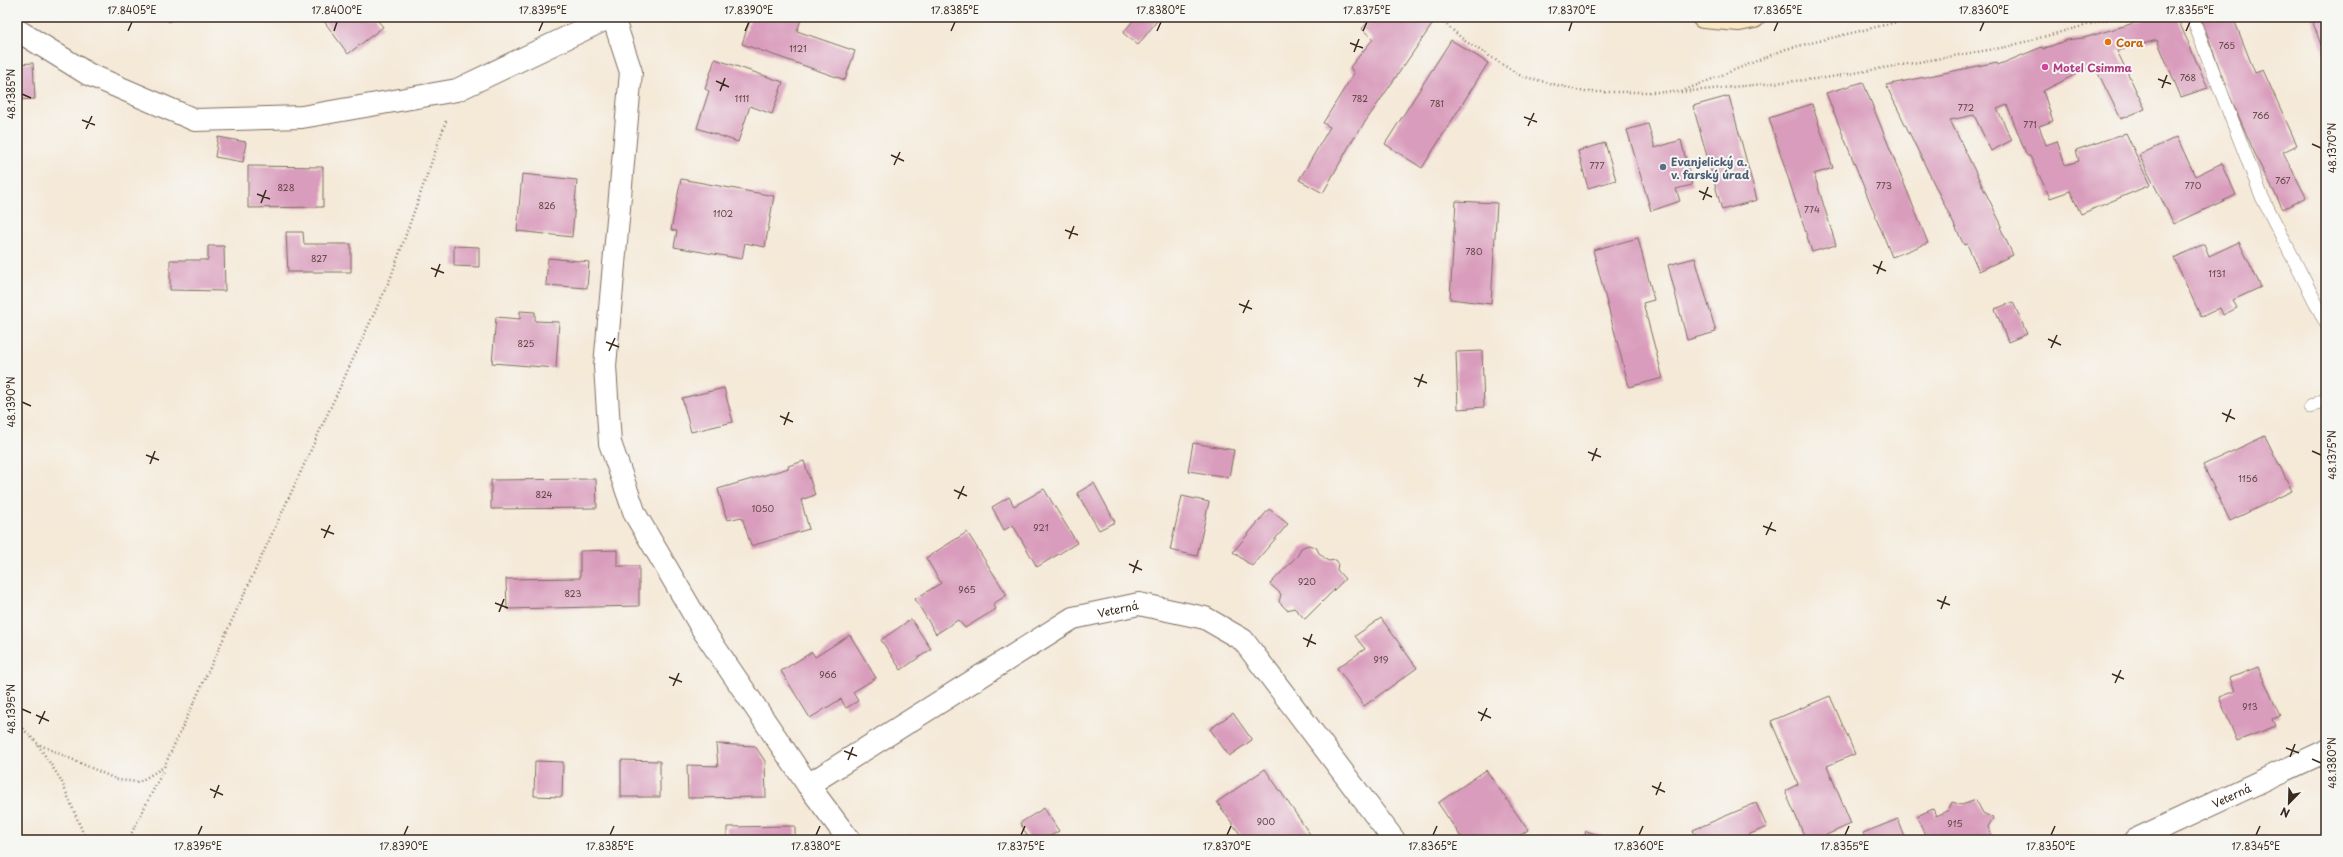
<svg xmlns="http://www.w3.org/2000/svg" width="2343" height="857" viewBox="0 0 2343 857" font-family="'Playpen Sans',sans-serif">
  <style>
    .building { fill: #d99cbc }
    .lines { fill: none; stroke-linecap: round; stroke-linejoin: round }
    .lane-casing { stroke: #7c6d5f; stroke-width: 14 }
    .street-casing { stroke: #7c6d5f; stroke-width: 24 }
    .secondary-casing { stroke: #7c6d5f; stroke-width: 24 }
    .path { stroke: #7c6d5f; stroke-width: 2.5; stroke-dasharray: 1 3; stroke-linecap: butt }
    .lane { stroke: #fff; stroke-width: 13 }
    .street { stroke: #fff; stroke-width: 22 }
    .secondary { stroke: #fae7c3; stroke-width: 22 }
    .ticks { fill: none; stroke: #3b2a1e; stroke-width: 1.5 }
    .food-dot { fill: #e8710a; stroke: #f6f6f2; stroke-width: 1.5 }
    .hotel-dot { fill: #d1479c; stroke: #f6f6f2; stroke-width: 1.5 }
    .service-dot { fill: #5c6f8a; stroke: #f6f6f2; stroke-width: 1.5 }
    .labels { text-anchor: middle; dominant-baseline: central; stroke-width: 4; stroke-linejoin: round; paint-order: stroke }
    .number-label { font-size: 9px; fill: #624646 }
    .food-label { font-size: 11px; font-weight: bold; fill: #c56008; stroke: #f6f6f2; text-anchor: start }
    .hotel-label { font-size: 11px; font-weight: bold; fill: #b23c85; stroke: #f6f6f2; text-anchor: start }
    .service-label { font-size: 11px; font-weight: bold; fill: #4e5e75; stroke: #f6f6f2; text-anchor: start }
    .street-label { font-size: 11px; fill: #3b2a1e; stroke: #f6f6f2 }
    .neatline { fill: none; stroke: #3b2a1e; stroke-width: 1.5 }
    .ticks-label { font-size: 10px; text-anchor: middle; fill: #3b2a1e }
  </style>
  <rect width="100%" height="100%" fill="#f6f6f2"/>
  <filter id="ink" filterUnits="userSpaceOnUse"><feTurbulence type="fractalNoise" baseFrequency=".025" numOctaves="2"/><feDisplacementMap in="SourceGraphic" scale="8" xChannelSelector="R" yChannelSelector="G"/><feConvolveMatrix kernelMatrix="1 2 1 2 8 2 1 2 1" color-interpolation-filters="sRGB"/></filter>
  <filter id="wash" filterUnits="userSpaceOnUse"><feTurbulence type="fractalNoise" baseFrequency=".012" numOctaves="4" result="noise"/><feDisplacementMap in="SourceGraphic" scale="16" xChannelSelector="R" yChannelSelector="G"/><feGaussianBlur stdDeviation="0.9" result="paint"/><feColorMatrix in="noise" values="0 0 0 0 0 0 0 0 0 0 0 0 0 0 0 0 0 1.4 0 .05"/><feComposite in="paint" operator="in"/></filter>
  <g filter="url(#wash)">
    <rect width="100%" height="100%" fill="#f5e9d8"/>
    <g id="blocks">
      <g class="building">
        <polygon points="165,17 176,17 169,22"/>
        <polygon points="321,17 375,17 383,27 348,54"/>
        <polygon points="751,17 802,17 797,31 855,51 845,80 742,44"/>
        <polygon points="1136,17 1160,17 1138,45 1123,33"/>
        <polygon points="1372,17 1433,17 1436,19 1352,141 1323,193 1299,180 1330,127 1323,123 1354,73 1350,67 1373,39 1362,29"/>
        <polygon points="2154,17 2177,17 2208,88 2181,97 2157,40 2117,51 2145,109 2121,119 2094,65 2043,91 2053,121 2039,126 2046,145 2057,141 2065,165 2079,161 2076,150 2126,133 2150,185 2081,214 2070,191 2050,198 2030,156 2027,156 2007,105 1997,109 2012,140 1991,151 1974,115 1950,120 2002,226 2000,227 2013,255 1979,271 1967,244 1964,245 1886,85 1997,62 1998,65 2042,47 2043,49 2067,40 2084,38"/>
        <polygon points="2201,17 2233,17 2255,73 2263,70 2297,145 2283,152 2306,197 2283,209 2259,163 2225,85"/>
        <polygon points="2311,17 2326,17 2326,59"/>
        <polygon points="1451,40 1488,63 1422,168 1385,144"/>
        <polygon points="715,59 783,82 772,114 750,106 738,142 697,128 709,91 705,89"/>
        <polygon points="33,63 35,99 17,100 17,64"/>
        <polygon points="1863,82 1928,243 1892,257 1826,93"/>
        <polygon points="1729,96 1757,200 1722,210 1693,106"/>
        <polygon points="1812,104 1833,168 1814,174 1836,245 1812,252 1769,118"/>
        <polygon points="1648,124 1655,148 1681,140 1692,185 1676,189 1680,201 1651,211 1627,130"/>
        <polygon points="218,137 246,142 243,162 215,157"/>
        <polygon points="2177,137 2195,176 2222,163 2236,195 2174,224 2139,155"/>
        <polygon points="1605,143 1616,180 1588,188 1578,151"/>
        <polygon points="248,166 323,167 323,207 248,208"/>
        <polygon points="522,174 577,180 572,237 517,231"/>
        <polygon points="681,179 774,196 765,247 745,243 742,259 674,247 677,231 671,230"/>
        <polygon points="1456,201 1497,203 1491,304 1450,299"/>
        <polygon points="286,232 303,232 304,244 351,244 351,272 288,272"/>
        <polygon points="1638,238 1654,300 1643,303 1663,378 1629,387 1593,250"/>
        <polygon points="2239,242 2261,287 2233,300 2237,308 2223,315 2220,308 2201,317 2174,258 2204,244 2209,256"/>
        <polygon points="208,246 224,246 225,291 170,290 170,260 208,260"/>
        <polygon points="454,246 479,247 479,267 454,266"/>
        <polygon points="548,258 589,262 587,288 546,285"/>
        <polygon points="1695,258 1716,332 1687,340 1668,265"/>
        <polygon points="2013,302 2027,334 2008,342 1995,309"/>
        <polygon points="520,311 535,312 535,321 559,322 556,368 492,363 496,317 520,319"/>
        <polygon points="1482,351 1484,407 1458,409 1456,352"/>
        <polygon points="724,388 733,422 691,432 682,398"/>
        <polygon points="2265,436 2292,491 2230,521 2203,465"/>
        <polygon points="1193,443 1234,450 1229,477 1188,471"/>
        <polygon points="804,461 815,495 801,500 809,529 751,546 742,517 727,520 718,489 789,468 788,466"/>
        <polygon points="596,479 597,508 491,509 491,480"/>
        <polygon points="1094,483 1115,522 1099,530 1077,493"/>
        <polygon points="1044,489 1077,543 1037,567 1013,525 1004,530 992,507 1009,497 1014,506"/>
        <polygon points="1182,496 1209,502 1197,556 1170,550"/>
        <polygon points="1269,509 1288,524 1252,566 1233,552"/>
        <polygon points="967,532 1007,595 993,604 996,609 965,628 958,620 936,634 915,599 941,583 926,558"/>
        <polygon points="1308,545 1316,547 1319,553 1328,561 1336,560 1338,563 1337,570 1345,579 1305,619 1294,608 1287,610 1279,602 1281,594 1270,584 1298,555 1301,548"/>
        <polygon points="617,550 617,566 639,566 639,606 507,609 506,579 580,578 580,551"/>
        <polygon points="1381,618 1417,668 1364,706 1337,668 1365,649 1355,636"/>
        <polygon points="911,619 931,649 901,670 881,640"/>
        <polygon points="850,635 876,678 853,692 858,701 846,708 841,699 810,718 781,671 812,652 815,657"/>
        <polygon points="2258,667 2280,716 2273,719 2276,726 2237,741 2219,697 2235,691 2230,678"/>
        <polygon points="1830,696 1855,754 1827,766 1851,824 1815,840 1806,840 1785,791 1798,784 1771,721"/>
        <polygon points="1233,713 1252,740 1229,756 1210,729"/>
        <polygon points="716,744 755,746 765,761 766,797 688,798 687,765 718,766"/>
        <polygon points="621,760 660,761 660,797 621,797"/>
        <polygon points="535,761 563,762 562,797 534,796"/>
        <polygon points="1265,769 1314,840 1244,840 1217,802"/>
        <polygon points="1486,770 1528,830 1513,840 1463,840 1438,803"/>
        <polygon points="1976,800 1983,813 1993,818 1988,827 1994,840 1927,840 1917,816 1933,809 1936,816 1948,811 1952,802 1962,805"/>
        <polygon points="1756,803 1767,827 1736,840 1697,840 1693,830"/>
        <polygon points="1044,808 1059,831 1044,840 1030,840 1020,823"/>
        <polygon points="1898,819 1906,840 1866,840 1863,833"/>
        <polygon points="795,826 795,840 727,840 727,827"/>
        <polygon points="1586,831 1615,840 1583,840"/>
        <polygon points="910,834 914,840 902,840"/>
        <polygon points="2263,835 2265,840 2252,840"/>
      </g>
    </g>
  </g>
  <g filter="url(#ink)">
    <use href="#blocks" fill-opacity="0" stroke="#7c6d5f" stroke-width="1"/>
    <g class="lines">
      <defs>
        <g id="lane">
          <polyline points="2192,17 2262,197 2326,323"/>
          <polyline points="2310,407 2326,399"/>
        </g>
        <g id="street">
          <polyline points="613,17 631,72 605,366 610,443 635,514 703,630 808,785 849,840"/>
          <polyline points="17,30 88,74 195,120 302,117 457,90 610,17"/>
          <path id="s1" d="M808,785l265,-167 66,-14 66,14 38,22 151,200"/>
          <path id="s2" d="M2135,840l191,-89"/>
        </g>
        <polyline id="secondary" points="1703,17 1739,20 1754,17"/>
      </defs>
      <use href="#lane" class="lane-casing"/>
      <use href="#street" class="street-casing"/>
      <use href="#secondary" class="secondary-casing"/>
      <g class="path">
        <polyline points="1438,17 1465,41 1521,76 1585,92 1681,92 1825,78 2006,47 2116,17"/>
        <polyline points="1685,90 1786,49 1917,17"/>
        <polyline points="17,723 38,744 118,780 139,782 164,767 391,277 446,121"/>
        <polyline points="38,745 61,780 86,840"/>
        <polyline points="128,840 164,769"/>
      </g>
      <use href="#lane" class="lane"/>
      <use href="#street" class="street"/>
      <use href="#secondary" class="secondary"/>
    </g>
  </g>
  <path class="ticks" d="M128,31l4,-9M334,31l3,-9M539,31l4,-9M745,31l4,-9M951,31l4,-9M1157,31l4,-9M1363,31l4,-9M1569,31l3,-9M1774,31l4,-9M1980,31l4,-9M2186,31l4,-9M1350,43l13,5M1354,52l5,-13M2158,79l13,5M716,81l13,6M2162,88l5,-13M720,91l5,-13M22,94l9,4M1524,117l13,5M82,120l13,5M1528,126l6,-13M86,129l6,-13M2312,144l9,4M891,155l13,6M894,165l6,-13M1699,191l13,6M257,194l13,5M1703,200l5,-13M261,203l5,-13M1065,230l13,5M1069,239l5,-13M1873,265l13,6M431,268l13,5M1877,274l5,-13M435,277l5,-13M1239,304l13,5M1243,313l6,-13M2048,339l13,6M606,342l13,5M2051,348l6,-13M609,351l6,-13M1414,378l13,5M1418,387l5,-13M22,402l9,4M2222,413l13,6M780,416l13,6M2226,422l5,-13M784,425l5,-13M2312,451l9,4M1588,452l13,5M146,455l13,5M1592,461l5,-13M150,464l5,-13M954,490l13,6M958,499l6,-13M1763,526l13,5M321,529l13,5M1766,535l6,-13M324,538l6,-13M1129,564l13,6M1133,573l5,-13M1937,600l13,5M495,603l13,5M1941,609l5,-13M499,612l5,-13M1303,638l13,6M1307,647l5,-13M2112,674l12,5M669,677l13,5M2115,683l6,-13M673,686l6,-13M22,709l9,4M1478,712l13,6M36,715l13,6M1481,721l6,-13M39,724l6,-13M2286,748l13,5M844,751l13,5M2290,757l5,-13M2312,759l9,4M848,760l5,-13M1652,786l13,6M210,789l13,6M1656,795l5,-13M214,798l5,-13M198,835l4,-9M404,835l4,-9M610,835l4,-9M816,835l4,-9M1021,835l4,-9M1227,835l4,-9M1433,835l4,-9M1639,835l4,-9M1845,835l4,-9M2051,835l4,-9M2256,835l4,-9"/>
  <circle class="food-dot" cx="2108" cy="42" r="4"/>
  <circle class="hotel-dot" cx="2045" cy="67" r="4"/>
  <circle class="service-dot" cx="1663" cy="167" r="4"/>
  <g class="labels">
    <g class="number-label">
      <text x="2227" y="45">765</text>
      <text x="798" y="48">1121</text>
      <text x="2188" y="77">768</text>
      <text x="742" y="98">1111</text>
      <text x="1360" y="98">782</text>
      <text x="1437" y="103">781</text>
      <text x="1966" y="107">772</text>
      <text x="2261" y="115">766</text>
      <text x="2030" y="124">771</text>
      <text x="1597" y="165">777</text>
      <text x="2283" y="180">767</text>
      <text x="1884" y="185">773</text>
      <text x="2193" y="185">770</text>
      <text x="286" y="187">828</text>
      <text x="547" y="205">826</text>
      <text x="1812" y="209">774</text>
      <text x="723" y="213">1102</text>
      <text x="1474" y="251">780</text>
      <text x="319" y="258">827</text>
      <text x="2217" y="273">1131</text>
      <text x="526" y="343">825</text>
      <text x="2248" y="478">1156</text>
      <text x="544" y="494">824</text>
      <text x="763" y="508">1050</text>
      <text x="1041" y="527">921</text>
      <text x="1307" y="581">920</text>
      <text x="967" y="589">965</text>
      <text x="573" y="593">823</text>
      <text x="1381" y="659">919</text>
      <text x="828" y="674">966</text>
      <text x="2250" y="706">913</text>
      <text x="1266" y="821">900</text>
      <text x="1955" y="823">915</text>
    </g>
    <g class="food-label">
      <text x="2116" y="42">Cora</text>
    </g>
    <g class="hotel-label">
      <text x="2053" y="67">Motel Csimma</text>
    </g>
    <g class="service-label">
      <text x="1671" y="161">Evanjelický a.<tspan x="1671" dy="13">v. farský úrad</tspan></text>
    </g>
    <g class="street-label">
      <text stroke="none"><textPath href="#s1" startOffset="359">Veterná</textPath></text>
      <text stroke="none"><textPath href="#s2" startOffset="106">Veterná</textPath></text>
    </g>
  </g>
  <rect width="2343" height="857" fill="none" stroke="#f6f6f2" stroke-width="44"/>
  <g transform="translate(2289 803) rotate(203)" stroke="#f6f6f2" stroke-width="3" paint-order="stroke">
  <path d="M0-3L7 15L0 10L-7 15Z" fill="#3b2a1e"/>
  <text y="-6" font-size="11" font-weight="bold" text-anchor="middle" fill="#3b2a1e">N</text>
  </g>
  <rect x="22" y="22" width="2299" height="813" class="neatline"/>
  <g class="ticks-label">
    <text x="132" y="14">17.8405°E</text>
    <text x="337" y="14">17.8400°E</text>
    <text x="543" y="14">17.8395°E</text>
    <text x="749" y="14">17.8390°E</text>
    <text x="955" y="14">17.8385°E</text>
    <text x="1161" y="14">17.8380°E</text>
    <text x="1367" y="14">17.8375°E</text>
    <text x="1572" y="14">17.8370°E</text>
    <text x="1778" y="14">17.8365°E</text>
    <text x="1984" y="14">17.8360°E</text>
    <text x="2190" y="14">17.8355°E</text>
    <text transform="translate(11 94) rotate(-90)" y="4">48.1385°N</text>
    <text transform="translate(2332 148) rotate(-90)" y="4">48.1370°N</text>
    <text transform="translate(11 402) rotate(-90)" y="4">48.1390°N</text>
    <text transform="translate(2332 455) rotate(-90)" y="4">48.1375°N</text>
    <text transform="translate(11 709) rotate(-90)" y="4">48.1395°N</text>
    <text transform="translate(2332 763) rotate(-90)" y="4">48.1380°N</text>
    <text x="198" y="850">17.8395°E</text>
    <text x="404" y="850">17.8390°E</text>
    <text x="610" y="850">17.8385°E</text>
    <text x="816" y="850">17.8380°E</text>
    <text x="1021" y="850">17.8375°E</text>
    <text x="1227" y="850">17.8370°E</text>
    <text x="1433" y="850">17.8365°E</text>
    <text x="1639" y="850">17.8360°E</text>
    <text x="1845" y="850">17.8355°E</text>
    <text x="2051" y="850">17.8350°E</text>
    <text x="2256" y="850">17.8345°E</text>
  </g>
</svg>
